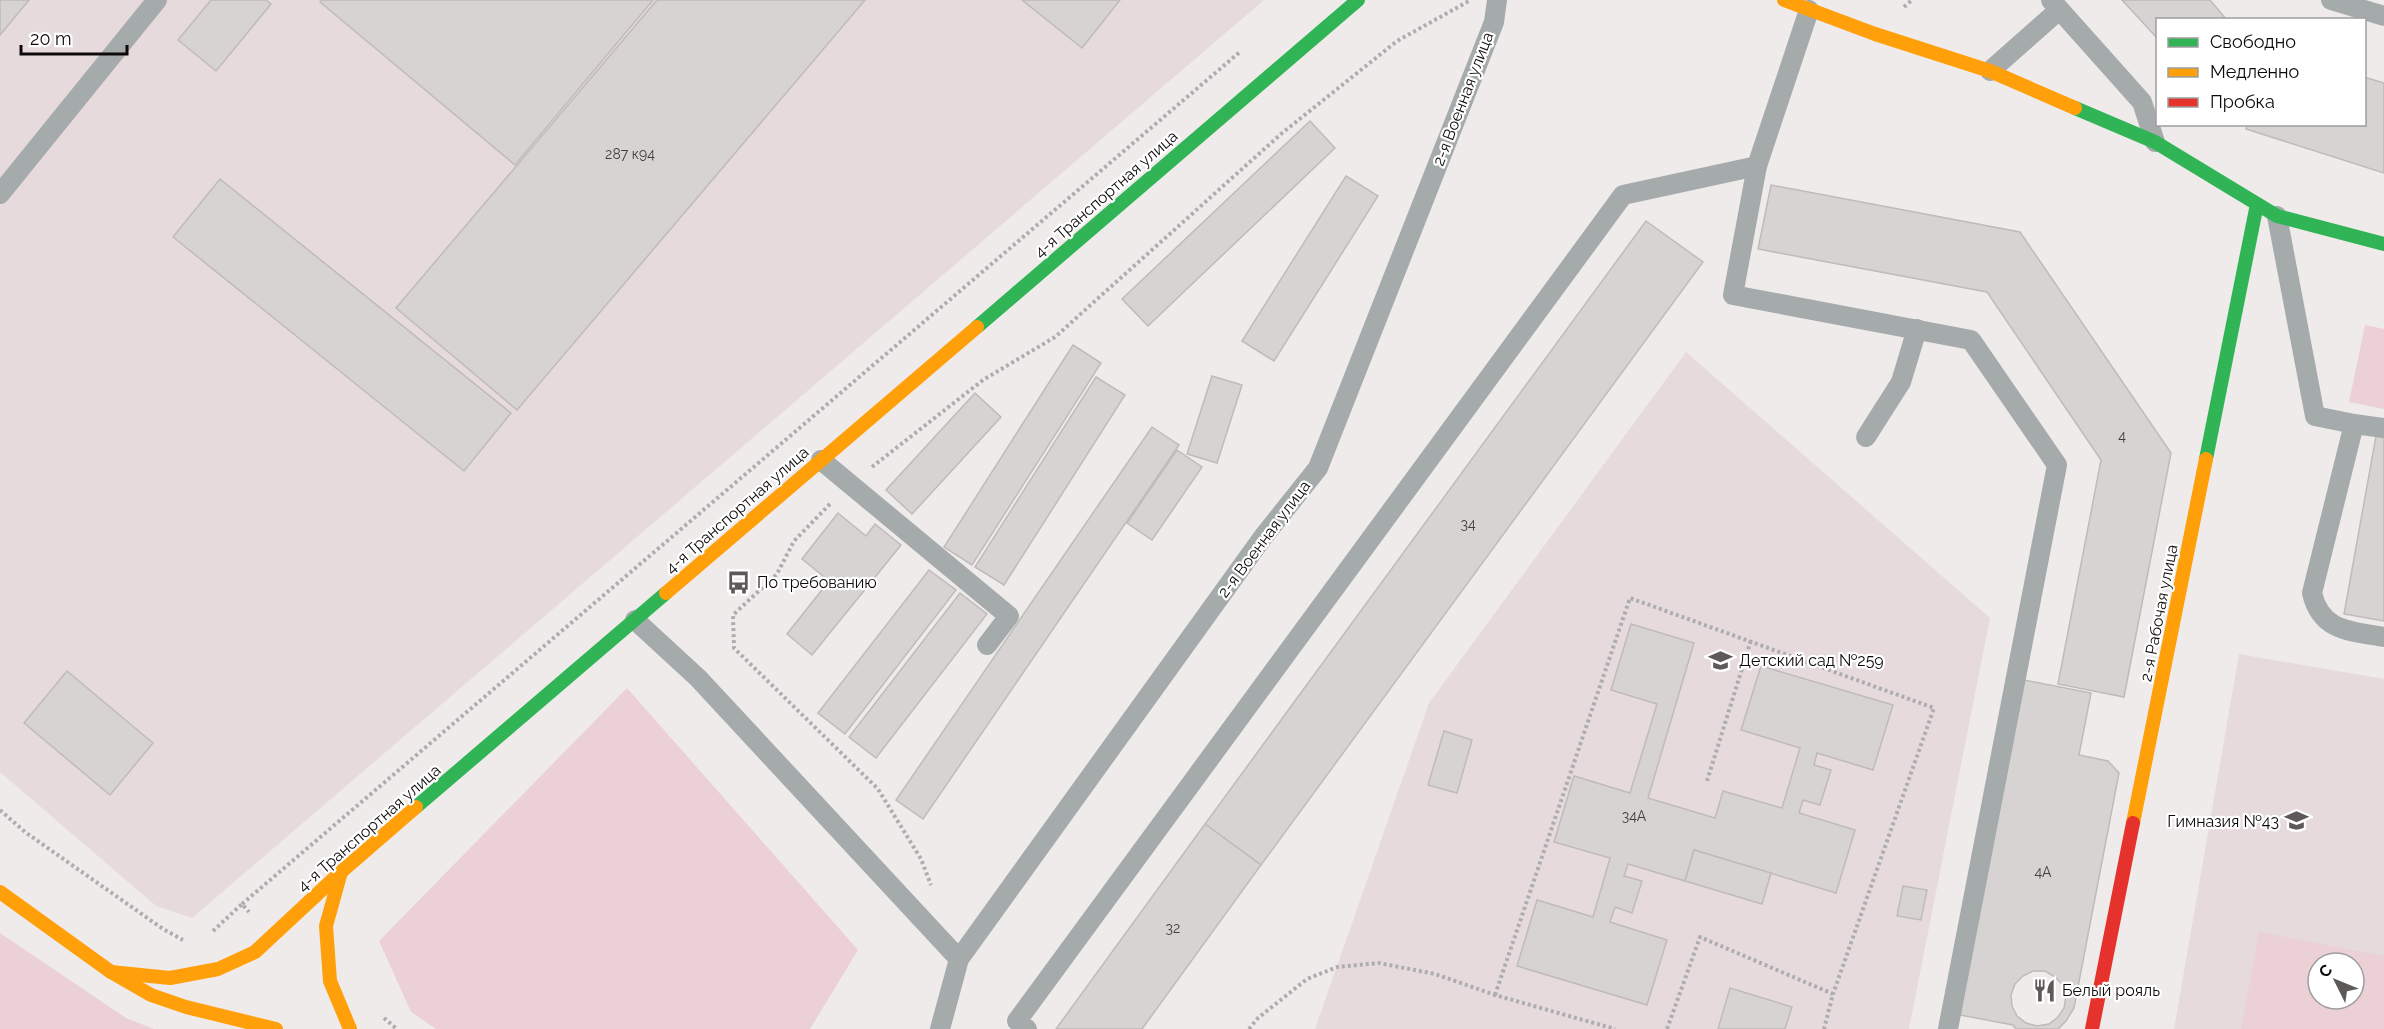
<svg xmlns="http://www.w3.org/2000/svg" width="2384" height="1029" viewBox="0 0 2384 1029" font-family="Raleway,sans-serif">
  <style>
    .built { fill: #e7dadc; fill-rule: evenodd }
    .green { fill: #ebd0d5; fill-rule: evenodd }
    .building { fill: #d7d3d3; stroke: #bfbbbb; stroke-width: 1.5; fill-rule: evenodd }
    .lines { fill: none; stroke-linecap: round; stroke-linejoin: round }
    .path { stroke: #adadaf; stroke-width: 4; stroke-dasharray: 3 3; stroke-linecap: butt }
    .lane { stroke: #a5aaab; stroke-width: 20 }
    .fast { stroke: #30b455; stroke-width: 14 }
    .slow { stroke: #ff9f0a; stroke-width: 14 }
    .jam { stroke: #e5322d; stroke-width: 14 }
    .labels { text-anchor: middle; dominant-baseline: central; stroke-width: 4.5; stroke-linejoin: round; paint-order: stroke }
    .number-label { font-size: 14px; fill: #413d3e }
    .street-label { font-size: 16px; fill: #0e0a0b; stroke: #fff }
    .poi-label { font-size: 16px; fill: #0e0a0b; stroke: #fff; text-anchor: start }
  </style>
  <rect width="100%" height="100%" fill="#f0ebeb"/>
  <g class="built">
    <polygon points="0,0 1264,0 192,918 156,906 0,772"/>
    <polygon points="1686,352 1990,618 1909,1029 1315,1029 1429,703"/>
    <path d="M2239,654l145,25v350h-210zM2318,963h36v36h-36z"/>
  </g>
  <g class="green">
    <polygon points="2365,325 2384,329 2384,409 2349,402"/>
    <polygon points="627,688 858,950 810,1029 436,1029 411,1012 379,941"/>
    <path d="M2259,932l125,24v73h-143zM2318,963h36v36h-36z"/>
    <polygon points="0,933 126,1018 154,1029 0,1029"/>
  </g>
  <g class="building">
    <polygon points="0,0 29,0 0,35"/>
    <polygon points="211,0 266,0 271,4 216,71 178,40"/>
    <polygon points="322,0 653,0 515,165 320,2"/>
    <polygon points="657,0 865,0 517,410 396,308"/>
    <polygon points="1022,0 1120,0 1082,48"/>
    <polygon points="2122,0 2210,0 2227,20 2158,20 2158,39"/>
    <polygon points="2364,77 2384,83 2384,173 2246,129 2247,124 2364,124"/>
    <polygon points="1310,121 1335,148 1148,326 1122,299"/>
    <polygon points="1346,176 1378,196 1274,361 1242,341"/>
    <polygon points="220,179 511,413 464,471 173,237"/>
    <polygon points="1771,185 2020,232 2171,453 2124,697 2058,684 2101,460 1987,292 1758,249"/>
    <polygon points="1646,221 1703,262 1261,865 1205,824"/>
    <polygon points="1073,345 1101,363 972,565 944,547"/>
    <polygon points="1212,376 1242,385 1217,463 1187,454"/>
    <polygon points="1096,377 1125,395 1004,585 975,567"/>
    <polygon points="975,393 1001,417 912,514 886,490"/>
    <polygon points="1152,427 1179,445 923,819 896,800"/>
    <polygon points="2376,436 2384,437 2384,621 2344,614"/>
    <polygon points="1177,450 1202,467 1152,540 1127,523"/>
    <polygon points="838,513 866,536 875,524 901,545 812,655 787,634 829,581 802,559"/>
    <polygon points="929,570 956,590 845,734 818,713"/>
    <polygon points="960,593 987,614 876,758 849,737"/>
    <polygon points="1631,624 1694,643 1648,798 1715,818 1723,791 1782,808 1800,748 1741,730 1761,666 1893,705 1873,770 1817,753 1814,765 1831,770 1820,805 1803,800 1799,813 1855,830 1836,893 1694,850 1685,881 1628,864 1624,876 1642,881 1632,913 1615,907 1610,922 1667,940 1647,1005 1517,966 1537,900 1593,917 1610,858 1554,842 1574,776 1630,793 1657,704 1611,690"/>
    <polygon points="67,671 153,743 110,795 24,723"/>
    <path d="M2024,680l67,13 -12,62 29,6 11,12 -45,235 -8,13 -8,8h-42l-3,-4 -53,-10zM2033,971h12l10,6 8,8 3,11 -2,12 -6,9 -9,7 -12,2 -11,-3 -9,-7 -5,-10 -1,-11 4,-11 8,-8z"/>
    <polygon points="1444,731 1472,740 1457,793 1428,785"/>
    <polygon points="1205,824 1261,865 1142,1029 1056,1029"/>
    <polygon points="1694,850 1771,873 1762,904 1685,881"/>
    <polygon points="1903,886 1927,890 1921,920 1897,916"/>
    <polygon points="1730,988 1792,1007 1785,1029 1718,1029"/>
  </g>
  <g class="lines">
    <g class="path">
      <polyline points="1904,7 1912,0"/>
      <polyline points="872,467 983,380 1055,337 1281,134 1397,41 1469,1"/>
      <polyline points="830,504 794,541 777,574 733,615 734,648 878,789 921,859 931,885"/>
      <polyline points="1707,781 1751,640"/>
      <polyline points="0,810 25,832 163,929 183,940"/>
      <polyline points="242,904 1241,51"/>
      <polyline points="213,931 242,904 249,912"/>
      <polyline points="1495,995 1630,598 1934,708 1833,994"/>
      <polyline points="384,1018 397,1029"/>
      <polyline points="1249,1029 1258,1018 1307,979 1337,967 1379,963 1435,974 1495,995 1615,1029"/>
      <polyline points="1667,1029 1700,937 1833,994 1824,1029"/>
    </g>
    <g class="lane">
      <polyline points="2051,0 2142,102 2155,142"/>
      <polyline points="2331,0 2384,16"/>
      <polyline points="1990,71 2059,10"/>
      <polyline points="1757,166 1733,295 1971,340 2057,465 1948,1029"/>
      <polyline points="0,194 157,0"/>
      <path d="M2277,216l38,200 39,8 -42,169c9,39 39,38 72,44"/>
      <polyline points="2354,424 2384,428"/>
      <polyline points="1866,437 1901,382 1917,329"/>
      <polyline points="821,460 1009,616 987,645"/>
      <polyline points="635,620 698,678 959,959"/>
      <polyline points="940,1029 959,959 1263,537 1318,468 1494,22 1497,0"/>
      <polyline points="1027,1029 1017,1021 1623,195 1757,166 1809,10"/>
    </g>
    <g class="fast">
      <polyline points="2075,108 2155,142 2277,216 2384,244"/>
      <polyline points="977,327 1358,0"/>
      <polyline points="2206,459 2257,204"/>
      <polyline points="416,807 666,593"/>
    </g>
    <g class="slow">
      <polyline points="1784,0 1875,34 1990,71 2075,108"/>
      <polyline points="666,593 977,327"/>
      <polyline points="2133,823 2206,459"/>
      <polyline points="341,872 326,926 330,981 350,1029"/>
      <polyline points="0,892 111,972 151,995 186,1007 276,1029"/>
      <polyline points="111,972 170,978 218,969 255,952 341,872 416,807"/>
    </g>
    <polyline class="jam" points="2092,1029 2133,823"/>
  </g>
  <defs>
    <symbol id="bus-bare" viewBox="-9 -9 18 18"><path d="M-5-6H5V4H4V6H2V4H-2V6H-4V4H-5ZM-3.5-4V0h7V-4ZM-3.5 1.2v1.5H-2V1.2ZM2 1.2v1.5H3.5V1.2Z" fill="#5d5959" stroke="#fff" stroke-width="2.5" paint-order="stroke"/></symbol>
    <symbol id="school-bare" viewBox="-9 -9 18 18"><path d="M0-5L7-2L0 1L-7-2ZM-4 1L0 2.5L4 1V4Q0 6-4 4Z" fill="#5d5959" stroke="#fff" stroke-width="2.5" paint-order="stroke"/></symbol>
    <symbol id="restaurant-bare" viewBox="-9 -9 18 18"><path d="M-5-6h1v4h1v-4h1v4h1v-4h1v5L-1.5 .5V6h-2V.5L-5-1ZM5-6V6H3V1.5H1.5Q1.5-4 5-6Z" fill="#5d5959" stroke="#fff" stroke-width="2.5" paint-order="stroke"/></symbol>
  </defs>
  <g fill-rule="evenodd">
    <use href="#bus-bare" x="722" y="566" width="33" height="33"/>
    <use href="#school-bare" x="1704" y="644" width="33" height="33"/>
    <use href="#school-bare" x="2280" y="804" width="33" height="33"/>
    <use href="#restaurant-bare" x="2028" y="974" width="33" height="33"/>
  </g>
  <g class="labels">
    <g class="number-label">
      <text x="630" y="154">287 к94</text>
      <text x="2122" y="436">4</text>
      <text x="1468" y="524">34</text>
      <text x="1634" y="816">34А</text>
      <text x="2043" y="872">4А</text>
      <text x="1173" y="928">32</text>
    </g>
    <g class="street-label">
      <text transform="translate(1463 99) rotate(-69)">2-я Военная улица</text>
      <text transform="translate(1106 194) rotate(-41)">4-я Транспортная улица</text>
      <text transform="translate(737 510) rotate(-41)">4-я Транспортная улица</text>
      <text transform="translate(1264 539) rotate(-53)">2-я Военная улица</text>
      <text transform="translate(2159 613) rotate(-79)">2-я Рабочая улица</text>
      <text transform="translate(369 828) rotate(-41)">4-я Транспортная улица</text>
    </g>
    <g class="poi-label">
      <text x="757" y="582">По требованию</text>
      <text x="1739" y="660">Детский сад №259</text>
      <text x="2279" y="821" text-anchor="end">Гимназия №43</text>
      <text x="2062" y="990">Белый рояль</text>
    </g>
  </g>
  <rect x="2156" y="18" width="210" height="108" fill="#ffffff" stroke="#9f9d9d" stroke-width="1.5"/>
  <rect x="2168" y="38" width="30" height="9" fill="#30b455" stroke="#9f9d9d" stroke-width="1.5"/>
  <text x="2210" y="48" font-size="18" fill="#0e0a0b">Свободно</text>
  <rect x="2168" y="68" width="30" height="9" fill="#ff9f0a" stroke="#9f9d9d" stroke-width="1.5"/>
  <text x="2210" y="78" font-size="18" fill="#0e0a0b">Медленно</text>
  <rect x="2168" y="98" width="30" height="9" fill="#e5322d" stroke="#9f9d9d" stroke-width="1.5"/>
  <text x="2210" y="108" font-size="18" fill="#0e0a0b">Пробка</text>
  <g transform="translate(2336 981) rotate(313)"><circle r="28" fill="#ffffff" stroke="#9f9d9d" stroke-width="1.5"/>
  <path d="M0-4.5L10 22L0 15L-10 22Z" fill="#5d5959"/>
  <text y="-9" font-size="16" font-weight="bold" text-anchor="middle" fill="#0e0a0b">С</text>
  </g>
  <path d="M21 45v9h106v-9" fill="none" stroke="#0e0a0b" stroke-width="3"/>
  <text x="30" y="45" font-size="18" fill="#0e0a0b" stroke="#ffffff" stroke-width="4.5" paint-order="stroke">20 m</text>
</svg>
